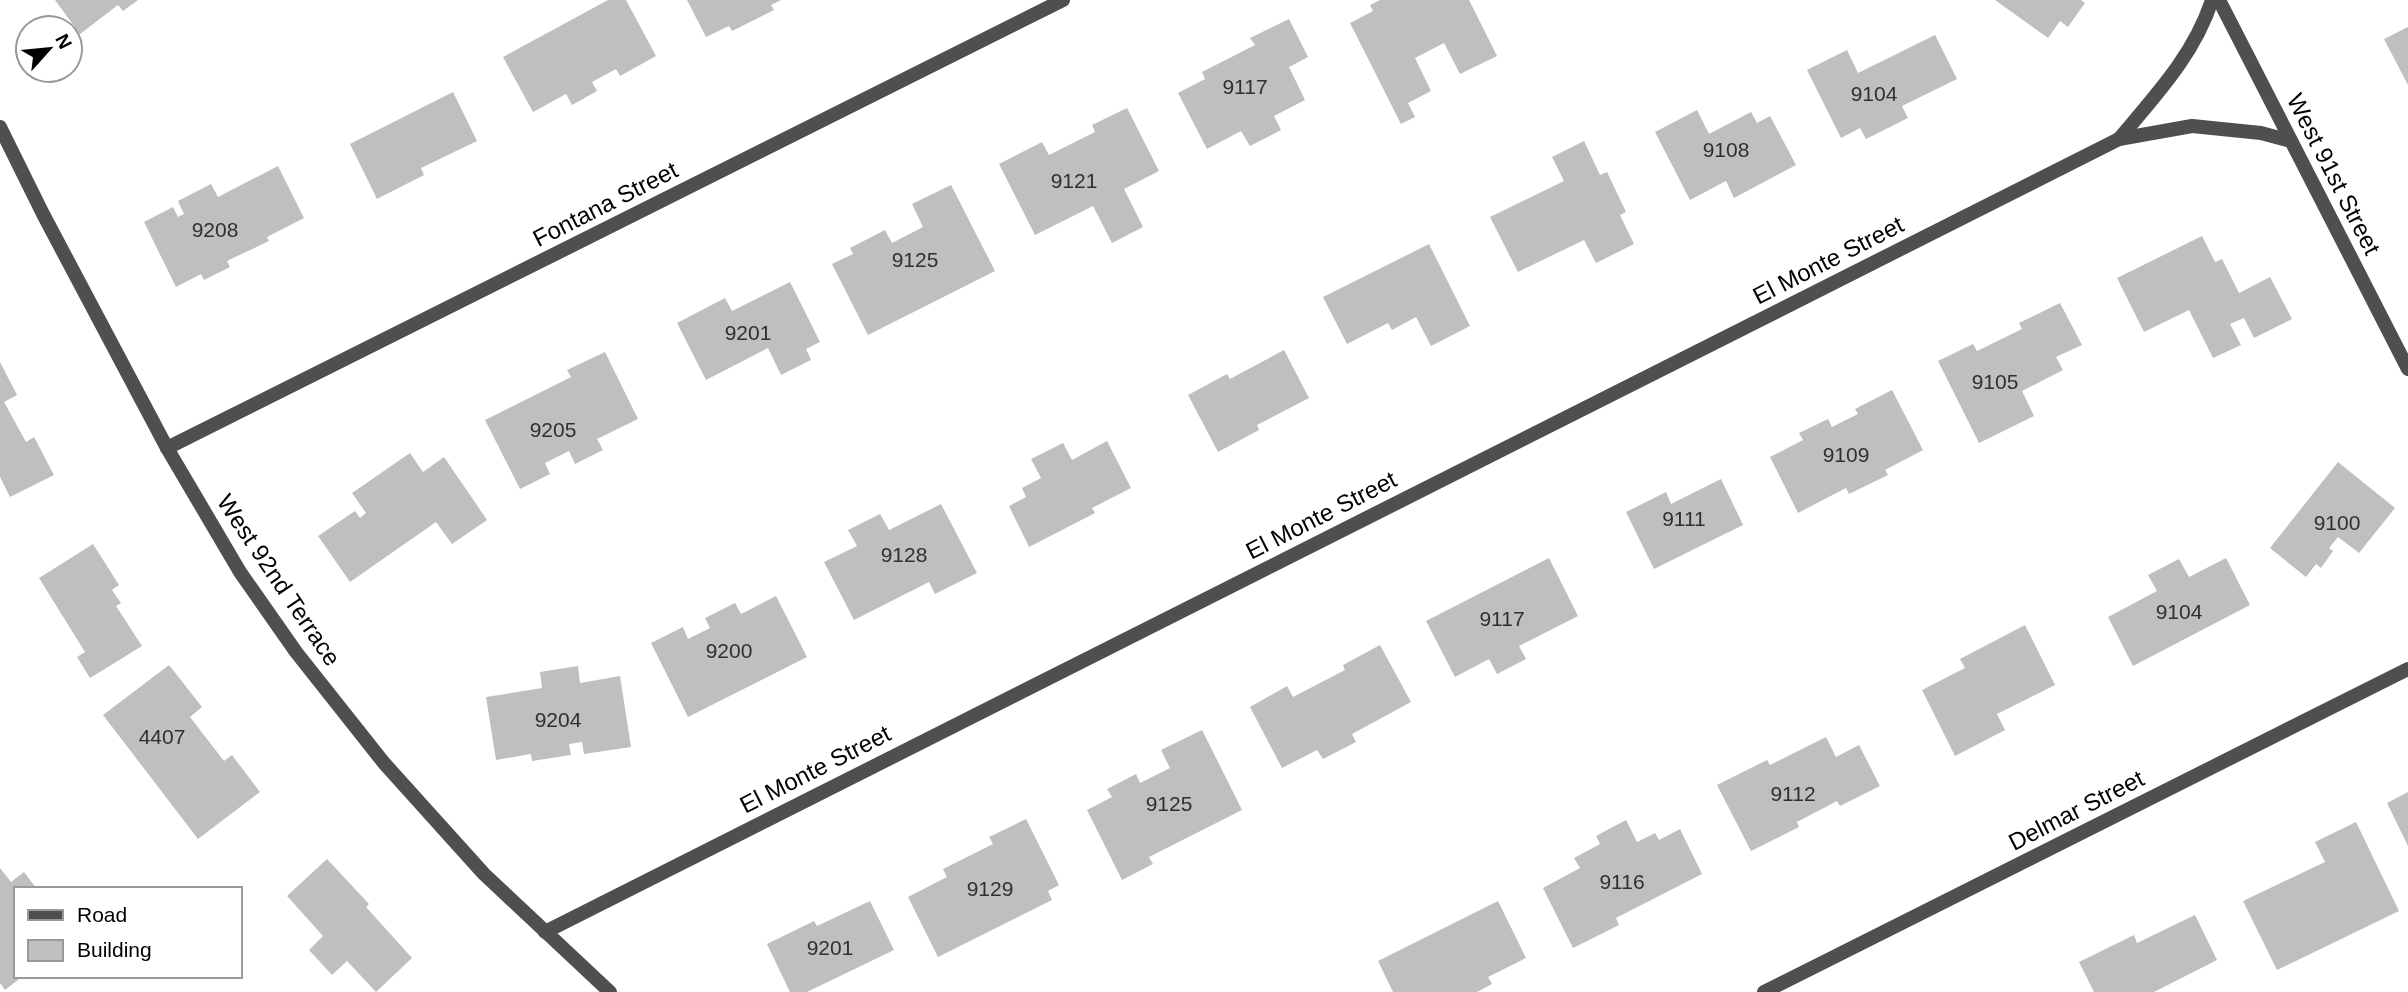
<svg xmlns="http://www.w3.org/2000/svg" width="2408" height="992" viewBox="0 0 2408 992" font-family="Helvetica,sans-serif">
  <style>
    .building { fill: #bfbfbf }
    .lines { fill: none; stroke-linecap: round; stroke-linejoin: round }
    .street { stroke: #4f4f4f; stroke-width: 14 }
    .labels { text-anchor: middle; dominant-baseline: central; stroke-width: 6; stroke-linejoin: round; paint-order: stroke }
    .number-label { font-size: 21px; fill: #303030 }
    .street-label { font-size: 24px; fill: #000; stroke: #fff }
  </style>
  <rect width="100%" height="100%" fill="#fff"/>
  <g class="building">
    <polygon points="55,0 138,0 123,11 118,5 80,34"/>
    <polygon points="608,0 626,0 656,56 620,76 616,69 592,82 597,91 572,105 566,94 533,112 503,57"/>
    <polygon points="687,0 781,0 771,5 774,10 732,31 729,26 706,37"/>
    <polygon points="1380,0 1469,0 1497,56 1460,74 1444,43 1415,58 1431,91 1408,103 1415,117 1401,124 1350,23 1373,11 1370,5"/>
    <polygon points="1995,0 2081,0 2085,3 2068,27 2060,21 2048,38"/>
    <polygon points="1289,19 1308,57 1289,67 1305,100 1274,116 1281,130 1250,146 1241,131 1207,149 1178,93 1205,79 1202,72 1255,45 1250,38"/>
    <polygon points="2408,27 2408,85 2384,39"/>
    <polygon points="1935,35 1957,79 1902,106 1908,118 1866,139 1860,128 1841,138 1807,70 1847,50 1858,73"/>
    <polygon points="453,92 477,141 421,168 424,175 377,199 350,144"/>
    <polygon points="1127,108 1159,171 1124,189 1143,227 1112,243 1093,206 1035,235 999,164 1042,142 1049,155 1095,132 1092,125"/>
    <polygon points="1697,110 1709,134 1751,112 1757,123 1770,116 1796,165 1734,198 1726,181 1690,200 1655,132"/>
    <polygon points="1584,141 1600,175 1607,172 1626,212 1620,215 1634,244 1596,263 1584,240 1518,272 1490,217 1564,181 1552,157"/>
    <polygon points="278,166 304,218 267,237 269,241 227,261 230,267 204,280 201,274 176,287 144,222 173,207 178,217 184,214 178,201 211,184 218,197"/>
    <polygon points="951,185 995,271 868,335 832,264 853,254 850,248 885,230 892,243 923,227 912,204"/>
    <polygon points="2202,236 2215,262 2222,259 2239,293 2270,277 2292,319 2254,338 2244,318 2230,324 2241,345 2213,358 2189,310 2144,332 2117,278"/>
    <polygon points="1429,244 1470,326 1431,346 1416,317 1392,330 1388,323 1347,344 1323,297"/>
    <polygon points="790,282 820,342 806,349 811,360 781,375 768,348 706,380 677,323 725,298 732,311"/>
    <polygon points="2060,303 2082,345 2056,357 2063,370 2022,391 2034,416 1979,443 1938,361 1973,344 1977,351 2022,329 2019,323"/>
    <polygon points="1284,350 1309,398 1257,425 1259,430 1218,452 1188,395 1227,374 1230,379"/>
    <polygon points="605,352 638,419 597,439 603,450 575,464 569,451 545,463 550,474 520,489 485,420 571,377 567,370"/>
    <polygon points="0,362 17,395 4,402 26,442 34,437 54,475 10,497 0,477"/>
    <polygon points="1892,390 1923,450 1885,470 1888,475 1849,494 1846,488 1798,513 1770,457 1803,440 1799,433 1828,419 1832,427 1858,414 1855,409"/>
    <polygon points="1107,441 1131,488 1092,508 1095,513 1029,547 1009,506 1026,497 1022,488 1041,478 1031,459 1063,443 1072,460"/>
    <polygon points="410,453 423,472 444,457 487,520 452,544 436,522 350,582 318,536 355,511 360,518 366,513 352,493"/>
    <polygon points="2338,462 2395,508 2359,553 2338,537 2329,548 2333,551 2321,568 2316,564 2306,577 2270,548"/>
    <polygon points="1721,479 1743,525 1654,569 1626,512 1666,492 1671,504"/>
    <polygon points="941,504 977,573 935,594 929,582 854,620 824,562 857,546 848,530 880,514 889,530"/>
    <polygon points="93,544 119,585 112,590 121,603 116,606 142,646 90,678 77,657 85,652 39,578"/>
    <polygon points="1549,558 1578,616 1519,646 1526,659 1497,674 1489,659 1455,677 1426,621"/>
    <polygon points="2226,558 2250,605 2133,666 2108,617 2157,591 2148,575 2179,559 2189,577"/>
    <polygon points="776,596 807,657 688,717 651,643 683,627 688,639 710,628 705,618 735,603 741,614"/>
    <polygon points="2025,625 2055,685 1997,714 2005,730 1955,756 1922,690 1965,668 1960,659"/>
    <polygon points="1380,645 1411,702 1352,734 1356,742 1323,759 1317,750 1282,768 1250,707 1287,686 1293,697 1345,670 1343,665"/>
    <polygon points="169,665 202,707 190,717 224,761 232,755 260,792 198,839 103,715"/>
    <polygon points="578,666 580,683 620,676 631,747 584,754 582,742 569,744 571,755 532,761 531,754 496,760 486,697 542,688 540,672"/>
    <polygon points="1202,730 1242,810 1149,857 1153,864 1122,880 1087,810 1112,797 1107,789 1136,774 1140,783 1170,768 1161,750"/>
    <polygon points="1826,737 1836,757 1859,745 1880,786 1840,806 1837,801 1797,822 1799,827 1751,851 1717,785 1767,760 1770,765"/>
    <polygon points="2408,792 2408,846 2387,803"/>
    <polygon points="1026,819 1059,885 1048,891 1052,900 938,957 908,897 947,877 943,869 993,844 989,837"/>
    <polygon points="1626,820 1637,842 1655,833 1659,840 1680,829 1702,874 1616,918 1619,925 1573,948 1543,888 1580,868 1574,858 1600,844 1596,836"/>
    <polygon points="2356,822 2399,911 2277,970 2243,901 2325,862 2315,842"/>
    <polygon points="327,859 369,904 366,907 412,958 376,992 347,961 332,975 309,950 323,936 287,896"/>
    <polygon points="0,868 11,882 24,872 37,889 16,889 16,976 23,976 5,990 0,983"/>
    <polygon points="870,901 894,950 807,992 790,992 767,944 814,921 817,926"/>
    <polygon points="1498,901 1526,958 1488,977 1492,984 1477,992 1393,992 1378,961"/>
    <polygon points="2195,915 2217,960 2154,992 2094,992 2079,962 2134,935 2137,943"/>
  </g>
  <g class="lines">
    <g class="street">
      <polyline points="2219,0 2408,369"/>
      <polyline points="0,127 43,214 167,448 240,572 296,652 384,763 484,874 610,992"/>
      <path d="M2119,139c37,-44 75,-84 93,-139"/>
      <polyline points="167,448 1063,0"/>
      <polyline points="545,932 2119,139 2192,126 2261,133 2291,141"/>
      <polyline points="1764,992 2408,669"/>
    </g>
  </g>
  <g class="labels">
    <g class="number-label">
      <text x="1245" y="86">9117</text>
      <text x="1874" y="93">9104</text>
      <text x="1726" y="149">9108</text>
      <text x="1074" y="180">9121</text>
      <text x="215" y="229">9208</text>
      <text x="915" y="259">9125</text>
      <text x="748" y="332">9201</text>
      <text x="1995" y="381">9105</text>
      <text x="553" y="429">9205</text>
      <text x="1846" y="454">9109</text>
      <text x="1684" y="518">9111</text>
      <text x="2337" y="522">9100</text>
      <text x="904" y="554">9128</text>
      <text x="2179" y="611">9104</text>
      <text x="1502" y="618">9117</text>
      <text x="729" y="650">9200</text>
      <text x="558" y="719">9204</text>
      <text x="162" y="736">4407</text>
      <text x="1793" y="793">9112</text>
      <text x="1169" y="803">9125</text>
      <text x="1622" y="881">9116</text>
      <text x="990" y="888">9129</text>
      <text x="830" y="947">9201</text>
    </g>
    <g class="street-label">
      <text transform="translate(2334 174) rotate(63)">West 91st Street</text>
      <text transform="translate(605 204) rotate(-27)">Fontana Street</text>
      <text transform="translate(1828 260) rotate(-27)">El Monte Street</text>
      <text transform="translate(1321 515) rotate(-27)">El Monte Street</text>
      <text transform="translate(279 580) rotate(56)">West 92nd Terrace</text>
      <text transform="translate(815 769) rotate(-27)">El Monte Street</text>
      <text transform="translate(2076 810) rotate(-27)">Delmar Street</text>
    </g>
  </g>
  <rect x="14" y="887" width="228" height="91" fill="#ffffff" stroke="#999999" stroke-width="2"/>
  <rect x="28" y="910" width="35" height="10" fill="#4f4f4f" stroke="#999999" stroke-width="2"/>
  <text x="77" y="922" font-size="21" fill="#000000">Road</text>
  <rect x="28" y="940" width="35" height="21" fill="#bfbfbf" stroke="#999999" stroke-width="2"/>
  <text x="77" y="957" font-size="21" fill="#000000">Building</text>
  <g transform="translate(49 49) rotate(63)"><circle r="33" fill="#ffffff" stroke="#999999" stroke-width="2"/>
  <path d="M0-5L12 26L0 18L-12 26Z" fill="#000000"/>
  <text y="-10" font-size="19" font-weight="bold" text-anchor="middle" fill="#000000">N</text>
  </g>
</svg>
